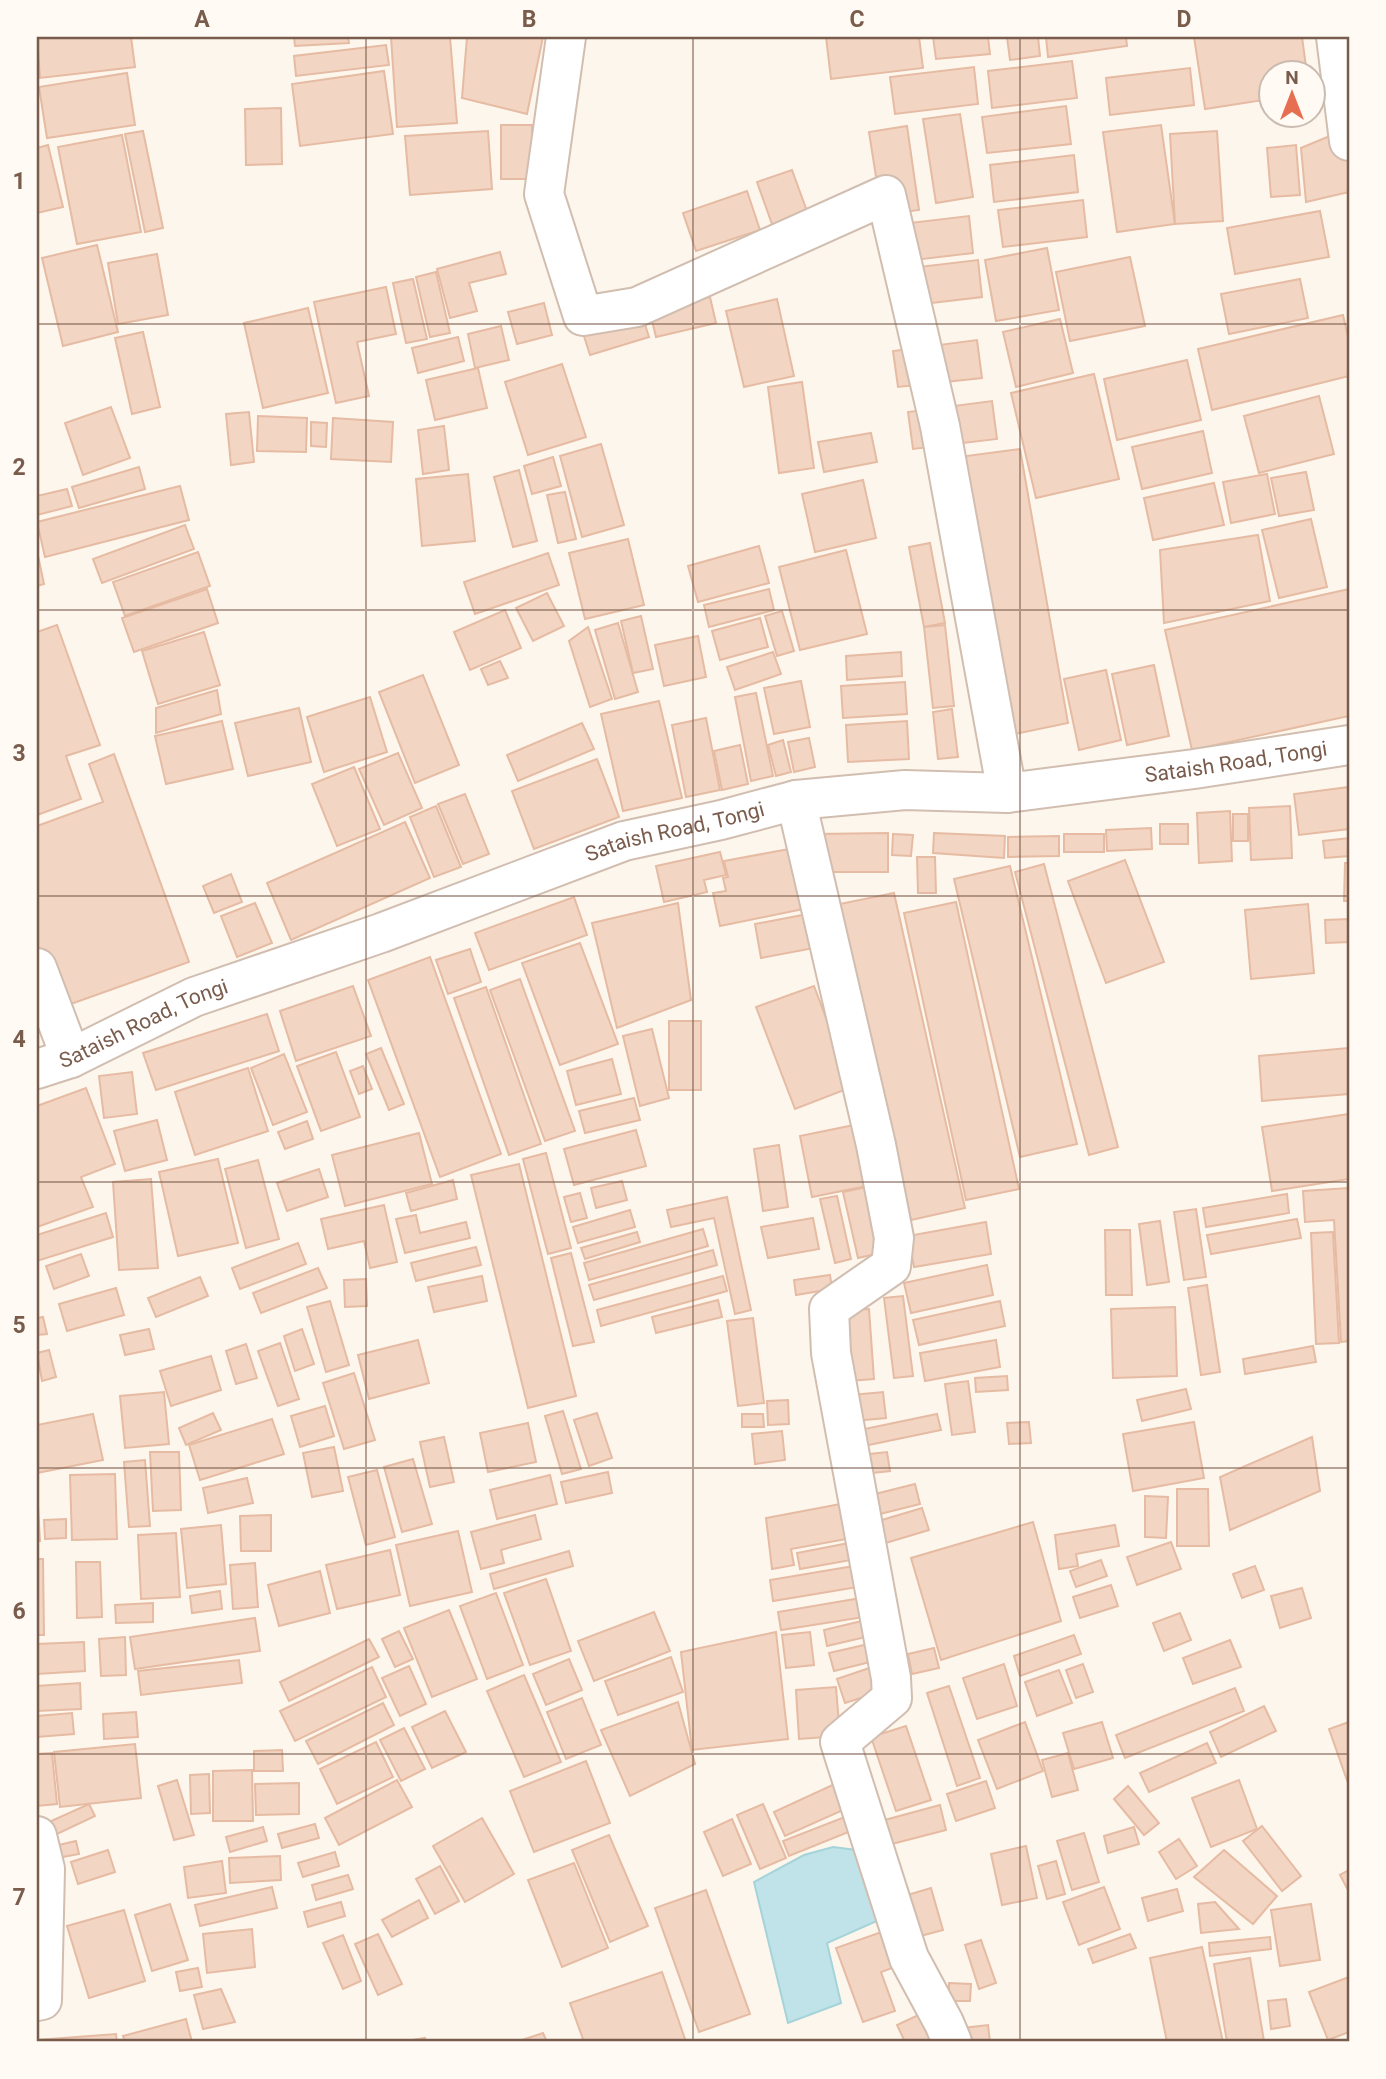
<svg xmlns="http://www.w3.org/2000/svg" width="1386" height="2079" viewBox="0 0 1386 2079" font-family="Roboto,sans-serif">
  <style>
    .water { fill: #bfe3e8; stroke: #a5d3da; stroke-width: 2 }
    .building { fill: #f3d5c3; stroke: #e6bba3; stroke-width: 2 }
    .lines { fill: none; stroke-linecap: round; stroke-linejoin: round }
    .minor-casing { stroke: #d1beb0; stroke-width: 42 }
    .tertiary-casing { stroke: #d1beb0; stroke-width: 42 }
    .minor { stroke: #fff; stroke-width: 38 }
    .tertiary { stroke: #fff; stroke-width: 38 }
    .grid { fill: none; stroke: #7a5c4d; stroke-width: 2; stroke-opacity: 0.55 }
    .labels { text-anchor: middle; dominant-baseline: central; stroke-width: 5; stroke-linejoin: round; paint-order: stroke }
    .street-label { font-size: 21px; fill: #7a5c4d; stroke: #fffaf3 }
    .neatline { fill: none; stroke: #7a5c4d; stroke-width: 2.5 }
    .grid-label { font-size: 23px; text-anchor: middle; font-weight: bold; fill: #7a5c4d }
  </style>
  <rect width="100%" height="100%" fill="#fdf6ec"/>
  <polygon class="water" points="833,1847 856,1850 888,1916 827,1943 841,2003 788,2023 754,1882 804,1855"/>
  <g class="building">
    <polygon points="37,37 131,37 135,67 40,78"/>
    <polygon points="294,37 348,37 349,43 295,46"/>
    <polygon points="391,37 450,37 457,123 397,127"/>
    <polygon points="467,37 543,37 527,114 462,98"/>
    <polygon points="826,37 919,37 923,68 831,79"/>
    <polygon points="933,37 988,37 990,54 936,59"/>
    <polygon points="1007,37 1038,37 1040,56 1010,60"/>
    <polygon points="1046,37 1126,37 1127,46 1048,57"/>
    <polygon points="1194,37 1302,37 1307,74 1270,74 1270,99 1205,109"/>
    <polygon points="386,45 389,65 296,76 294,56"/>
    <polygon points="1072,61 1077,98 992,108 988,71"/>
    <polygon points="974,67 978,104 895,114 890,77"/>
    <polygon points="1190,68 1194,105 1110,115 1106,78"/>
    <polygon points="384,71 393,134 300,146 292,84"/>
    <polygon points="127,73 135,125 47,138 39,87"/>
    <polygon points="1066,106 1071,144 987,153 982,117"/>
    <polygon points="281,108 282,164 246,165 245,109"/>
    <polygon points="960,114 973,197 936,203 923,119"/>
    <rect x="501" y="125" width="31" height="54"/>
    <polygon points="1161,125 1175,224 1117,232 1103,132"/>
    <polygon points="907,126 919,210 882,215 869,132"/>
    <polygon points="1349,128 1349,192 1306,202 1301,148"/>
    <polygon points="143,131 163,228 145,232 125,134"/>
    <polygon points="488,131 492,189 410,195 405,136"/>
    <polygon points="1217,131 1223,221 1175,224 1170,134"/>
    <polygon points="122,135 141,232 77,244 58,147"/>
    <polygon points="48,145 63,207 37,213 37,148"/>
    <polygon points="1296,145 1300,195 1271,197 1267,148"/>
    <polygon points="1074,155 1078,192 994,202 990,165"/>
    <polygon points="792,170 808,214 773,227 757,182"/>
    <polygon points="747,191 760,230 696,251 683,213"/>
    <polygon points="1083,200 1087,237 1003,247 998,210"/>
    <polygon points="1320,211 1329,257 1235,274 1227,228"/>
    <polygon points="969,216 973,253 889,263 884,226"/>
    <polygon points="97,245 118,332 63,346 42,258"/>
    <polygon points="1047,248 1059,310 996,321 985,260"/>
    <polygon points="500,252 506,274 469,283 477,311 450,318 437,269"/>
    <polygon points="157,254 168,315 118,324 108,263"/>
    <polygon points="1130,257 1145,326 1070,341 1056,272"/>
    <polygon points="978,260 982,297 898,307 893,270"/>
    <polygon points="436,272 450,333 430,337 416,277"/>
    <polygon points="413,279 427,339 406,343 393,283"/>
    <polygon points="1300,279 1308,318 1229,334 1221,294"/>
    <polygon points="386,287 396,334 357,342 369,396 336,403 314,302"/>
    <polygon points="710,297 716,323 656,337 650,312"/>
    <polygon points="777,299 794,376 744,387 726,311"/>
    <polygon points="544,303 552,335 517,344 508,312"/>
    <polygon points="308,308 328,393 263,408 244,323"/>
    <polygon points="641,312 649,337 590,355 582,330"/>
    <polygon points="1343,315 1349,341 1349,376 1212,410 1198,349"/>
    <polygon points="1060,319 1073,373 1016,387 1003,332"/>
    <polygon points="501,326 509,360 475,368 468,334"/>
    <polygon points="143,332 160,407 132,414 115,338"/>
    <polygon points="458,337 464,361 418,373 412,348"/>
    <polygon points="977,340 982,378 898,387 893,351"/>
    <polygon points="1187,360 1201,420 1117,440 1104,379"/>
    <polygon points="562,364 586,437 528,455 505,382"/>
    <polygon points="478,368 487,408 435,420 426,380"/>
    <polygon points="1094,374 1119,479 1036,498 1011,393"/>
    <polygon points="802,382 814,468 779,473 768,387"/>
    <polygon points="1319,396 1334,454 1259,473 1244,416"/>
    <polygon points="992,401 997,439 913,449 908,412"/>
    <polygon points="111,407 130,458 83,475 65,423"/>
    <polygon points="249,412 254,462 231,465 226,414"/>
    <polygon points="258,416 307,418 306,452 257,451"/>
    <polygon points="333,418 393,422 391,462 331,459"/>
    <polygon points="311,422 327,423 326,447 311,446"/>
    <polygon points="444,426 449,470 423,474 418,430"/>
    <polygon points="1203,431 1212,473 1142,489 1132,447"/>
    <polygon points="871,433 877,462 824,472 818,442"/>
    <polygon points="601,444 624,525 582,537 560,456"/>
    <polygon points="1020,449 1068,723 1000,737 951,458"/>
    <polygon points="553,457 561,486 532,494 524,466"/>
    <polygon points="139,467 145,489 79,508 72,487"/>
    <polygon points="519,470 537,541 513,547 494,477"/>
    <polygon points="1306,472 1314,510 1279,516 1271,478"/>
    <polygon points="468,474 475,541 422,546 416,479"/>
    <polygon points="1267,474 1275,514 1231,523 1223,482"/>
    <polygon points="863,480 876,538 815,552 802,494"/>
    <polygon points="1214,483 1224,525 1153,540 1144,498"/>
    <polygon points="180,486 189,520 45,557 37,522"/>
    <polygon points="67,489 72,506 37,515 37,496"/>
    <polygon points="565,492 576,539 558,543 547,495"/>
    <polygon points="1311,519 1327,587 1279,598 1262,530"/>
    <polygon points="185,525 194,549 102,583 93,559"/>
    <polygon points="1258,535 1270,601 1164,623 1160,550"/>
    <polygon points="628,539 644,605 585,619 569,553"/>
    <polygon points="930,543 945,623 924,627 909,547"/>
    <polygon points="759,546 769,583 698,602 688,566"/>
    <polygon points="846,550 867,634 800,650 779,567"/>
    <polygon points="37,551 44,584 37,586"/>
    <polygon points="198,552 210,586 125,616 113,582"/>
    <polygon points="548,553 559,585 475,614 464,582"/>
    <polygon points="207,589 218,623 134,652 122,618"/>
    <polygon points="769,589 774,610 709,627 704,605"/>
    <polygon points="1349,589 1349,716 1192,750 1165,630"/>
    <polygon points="547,593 564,626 533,641 516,608"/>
    <polygon points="505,610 521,648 470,670 454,632"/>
    <polygon points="782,611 794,651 777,656 765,616"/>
    <polygon points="641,616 653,669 633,673 621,621"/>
    <polygon points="760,618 768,647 720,660 712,631"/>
    <polygon points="618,623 638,692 615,699 595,630"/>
    <polygon points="57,625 100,745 66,756 81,799 37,815 37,632"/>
    <polygon points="945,625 954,706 933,708 924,627"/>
    <polygon points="588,627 612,699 590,707 569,641"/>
    <polygon points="204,632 220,685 158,704 142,651"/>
    <polygon points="698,636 706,677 664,686 655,645"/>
    <polygon points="773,652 781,674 735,690 727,667"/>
    <polygon points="901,652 902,676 847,680 846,656"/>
    <polygon points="500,661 508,678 488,685 481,669"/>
    <polygon points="1154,665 1169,736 1127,745 1112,674"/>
    <polygon points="1106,670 1121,740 1079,750 1064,679"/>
    <polygon points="423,675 459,765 415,783 379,692"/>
    <polygon points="801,681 810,727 774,734 764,688"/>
    <polygon points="905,682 907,714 843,718 841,686"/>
    <polygon points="217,690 221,714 156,733 156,708"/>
    <polygon points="756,693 773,776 751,781 735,697"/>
    <polygon points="370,697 387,752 324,772 307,717"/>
    <polygon points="659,701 682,798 623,811 601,714"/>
    <polygon points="299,708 311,762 248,776 235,723"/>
    <polygon points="952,709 958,757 938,759 933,712"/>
    <polygon points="706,718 720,790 686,797 672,725"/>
    <polygon points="222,721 233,769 166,784 155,736"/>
    <polygon points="907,721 909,759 848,762 846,725"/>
    <polygon points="582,723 594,749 518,781 507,755"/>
    <polygon points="809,738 815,767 794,772 788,742"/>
    <polygon points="783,740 791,772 776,776 768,745"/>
    <polygon points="740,745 748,784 722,790 714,751"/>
    <polygon points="398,753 422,808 384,825 359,769"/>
    <polygon points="114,754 189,962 37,1016 37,826 103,802 89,764"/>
    <polygon points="597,759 619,817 534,849 512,791"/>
    <polygon points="354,767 380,829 337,846 312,784"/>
    <polygon points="1349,787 1349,829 1299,835 1294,794"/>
    <polygon points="465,794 489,854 463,864 438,804"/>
    <polygon points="436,806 461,867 434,877 410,817"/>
    <polygon points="1290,806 1292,858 1251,860 1249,808"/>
    <polygon points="1230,811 1232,861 1199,863 1197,813"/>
    <rect x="1233" y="814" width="15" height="27"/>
    <polygon points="405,822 430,878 291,940 267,883"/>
    <rect x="1160" y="824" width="28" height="20"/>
    <polygon points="1151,828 1152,849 1107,851 1106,830"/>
    <polygon points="888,833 888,872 816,872 816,834"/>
    <polygon points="934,833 1005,836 1004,858 933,853"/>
    <polygon points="893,834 913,835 911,856 892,855"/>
    <rect x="1064" y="834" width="40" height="18"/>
    <polygon points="1059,836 1059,856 1008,857 1008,837"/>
    <polygon points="1349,838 1349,856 1325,858 1323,841"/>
    <polygon points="800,847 813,907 720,926 713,893 726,891 723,878 728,877 724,861"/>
    <polygon points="720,852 726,875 704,880 707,892 664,902 656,866"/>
    <polygon points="917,857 935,857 936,893 918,893"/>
    <polygon points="1125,860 1164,962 1106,983 1068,881"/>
    <polygon points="1345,863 1349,863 1349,901 1344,901"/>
    <polygon points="1044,864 1118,1147 1089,1155 1015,872"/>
    <polygon points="1010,866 1077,1144 1020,1157 954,879"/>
    <polygon points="231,874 242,902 214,913 203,886"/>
    <polygon points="894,893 965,1208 911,1220 840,904"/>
    <polygon points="574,897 587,935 489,970 475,933"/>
    <polygon points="956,902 1019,1189 966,1200 904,913"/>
    <polygon points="255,903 272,943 237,957 221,916"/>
    <polygon points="678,903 691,1000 617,1028 592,923"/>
    <polygon points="1308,904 1314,973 1251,979 1245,910"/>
    <polygon points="808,914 814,948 761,958 755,924"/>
    <polygon points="1349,919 1349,942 1326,943 1325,920"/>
    <polygon points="580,943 618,1044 560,1065 522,963"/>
    <polygon points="470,949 481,982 448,994 436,960"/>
    <polygon points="430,957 501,1154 440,1177 368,980"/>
    <polygon points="520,979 575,1131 545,1141 490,990"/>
    <polygon points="353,986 371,1036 296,1061 280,1011"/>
    <polygon points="814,986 852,1087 795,1109 756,1007"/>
    <polygon points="486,987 541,1144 509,1155 454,998"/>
    <polygon points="267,1014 279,1051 156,1090 143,1053"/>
    <rect x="669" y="1021" width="32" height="69"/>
    <polygon points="652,1029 669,1098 640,1106 623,1036"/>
    <polygon points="381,1048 404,1104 389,1110 366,1054"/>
    <polygon points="1348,1048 1349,1094 1262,1101 1259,1056"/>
    <polygon points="336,1052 360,1117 321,1131 297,1066"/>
    <polygon points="284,1054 307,1112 273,1125 251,1068"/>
    <polygon points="612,1059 621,1094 576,1105 567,1071"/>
    <polygon points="363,1066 372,1089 359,1094 350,1071"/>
    <polygon points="248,1068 268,1131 195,1155 175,1092"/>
    <polygon points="132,1072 137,1114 104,1118 99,1076"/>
    <polygon points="86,1088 115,1164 81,1177 93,1207 37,1227 37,1106"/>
    <polygon points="634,1098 640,1120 585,1133 579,1111"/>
    <polygon points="1349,1114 1349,1179 1272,1191 1262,1127"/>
    <polygon points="157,1120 167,1160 125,1171 114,1131"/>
    <polygon points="307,1121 313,1139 285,1149 278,1132"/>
    <polygon points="859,1124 872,1185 812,1197 800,1136"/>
    <polygon points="636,1130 646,1166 574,1185 564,1149"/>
    <polygon points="419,1133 432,1184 345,1206 332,1155"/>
    <polygon points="779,1145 788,1207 763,1211 754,1149"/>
    <polygon points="546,1153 571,1248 548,1254 523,1159"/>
    <polygon points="218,1159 238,1243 178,1256 159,1172"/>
    <polygon points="258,1160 279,1239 246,1248 225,1169"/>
    <polygon points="519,1164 576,1396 528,1408 471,1175"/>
    <polygon points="319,1169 328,1197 287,1211 277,1183"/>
    <polygon points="151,1179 158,1268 119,1270 113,1182"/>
    <polygon points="453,1180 457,1199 411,1211 406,1193"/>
    <polygon points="622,1181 627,1200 596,1208 591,1188"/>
    <polygon points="876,1185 889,1251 858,1258 843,1192"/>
    <polygon points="1349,1188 1349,1341 1341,1342 1334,1220 1305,1222 1303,1191"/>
    <polygon points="580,1193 587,1218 571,1222 564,1197"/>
    <polygon points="1287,1194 1289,1213 1206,1227 1203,1208"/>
    <polygon points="837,1196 851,1259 835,1263 820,1199"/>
    <polygon points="727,1197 751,1310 735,1314 714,1218 671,1227 667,1210"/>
    <polygon points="384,1205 397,1262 370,1268 364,1241 328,1249 321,1219"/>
    <polygon points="1196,1209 1206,1277 1184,1280 1174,1212"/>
    <polygon points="630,1210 635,1227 578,1243 573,1227"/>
    <polygon points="106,1213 113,1237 37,1261 37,1235"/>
    <polygon points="416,1215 420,1233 466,1222 470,1238 405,1253 396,1219"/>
    <polygon points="813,1218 819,1249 768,1258 761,1227"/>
    <polygon points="1297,1219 1301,1238 1211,1254 1207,1235"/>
    <polygon points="1160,1221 1169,1282 1147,1285 1139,1224"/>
    <polygon points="986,1222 991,1254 914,1267 908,1236"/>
    <polygon points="703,1229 708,1246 589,1280 584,1263"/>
    <polygon points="1105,1230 1130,1230 1132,1295 1106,1295"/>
    <polygon points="637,1232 640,1242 585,1259 581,1248"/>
    <polygon points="1333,1232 1339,1343 1316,1344 1311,1233"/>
    <polygon points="298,1243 306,1264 240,1289 232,1268"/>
    <polygon points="476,1247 481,1265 416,1281 411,1263"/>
    <polygon points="713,1250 717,1265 594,1300 589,1285"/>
    <polygon points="571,1253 594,1342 573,1346 551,1258"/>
    <polygon points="81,1254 89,1276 54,1289 46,1266"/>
    <polygon points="987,1265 993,1295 911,1313 904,1283"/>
    <polygon points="318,1268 327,1288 261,1313 253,1293"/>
    <polygon points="830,1275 832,1289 796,1295 794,1280"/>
    <polygon points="482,1276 487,1301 434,1312 428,1287"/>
    <polygon points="723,1276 727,1291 601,1326 597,1310"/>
    <polygon points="200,1277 208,1296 156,1317 148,1298"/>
    <polygon points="366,1279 367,1306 345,1307 344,1280"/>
    <polygon points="1207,1285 1220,1372 1201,1375 1188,1288"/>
    <polygon points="116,1288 124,1315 67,1331 59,1304"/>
    <polygon points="903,1296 913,1376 894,1378 884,1298"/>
    <polygon points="718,1300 722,1317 656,1333 652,1317"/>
    <polygon points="330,1301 349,1365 326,1372 307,1307"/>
    <polygon points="1000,1301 1005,1326 919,1345 913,1320"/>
    <polygon points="1175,1307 1177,1376 1113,1378 1111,1309"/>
    <polygon points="869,1309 874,1379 848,1381 843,1310"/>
    <polygon points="43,1317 47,1334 37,1335 37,1318"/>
    <polygon points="753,1318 764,1403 738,1406 727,1321"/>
    <polygon points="149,1329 154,1349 125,1355 120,1335"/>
    <polygon points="302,1329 314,1364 295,1371 284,1336"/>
    <polygon points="418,1340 429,1383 369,1399 358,1355"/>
    <polygon points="996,1340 1000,1367 925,1381 920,1353"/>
    <polygon points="280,1343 299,1399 278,1406 258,1351"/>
    <polygon points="246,1344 257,1378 236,1384 226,1351"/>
    <polygon points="1313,1346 1316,1362 1245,1374 1243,1359"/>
    <polygon points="49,1350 56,1377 42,1381 37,1353"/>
    <polygon points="211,1356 221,1390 171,1406 160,1371"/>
    <polygon points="354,1373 375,1440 344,1449 323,1383"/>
    <polygon points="1007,1376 1008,1390 976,1392 975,1378"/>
    <polygon points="968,1381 975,1432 952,1435 945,1384"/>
    <polygon points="1186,1389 1191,1409 1142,1421 1137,1400"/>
    <polygon points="164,1392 169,1444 125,1448 120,1396"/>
    <polygon points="883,1392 886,1418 854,1421 852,1395"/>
    <polygon points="788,1400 789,1424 768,1425 767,1401"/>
    <polygon points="325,1406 334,1436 300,1447 291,1416"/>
    <polygon points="563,1411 581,1469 562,1474 545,1416"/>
    <polygon points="213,1413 221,1430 186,1445 179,1428"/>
    <polygon points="597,1413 612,1458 589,1466 574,1420"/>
    <polygon points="93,1414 103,1460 37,1473 37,1425"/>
    <polygon points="742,1414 763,1414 764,1427 742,1427"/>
    <polygon points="937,1414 941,1430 859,1447 855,1431"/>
    <polygon points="272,1419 284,1454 200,1480 189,1445"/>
    <polygon points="1029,1422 1031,1443 1009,1444 1007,1423"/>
    <polygon points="1194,1422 1204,1478 1133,1491 1123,1434"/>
    <polygon points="528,1423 536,1462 488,1472 480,1433"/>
    <polygon points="782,1431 785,1460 755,1464 752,1434"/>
    <polygon points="444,1437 454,1482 430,1487 420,1442"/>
    <polygon points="1312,1437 1320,1491 1230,1530 1220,1477"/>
    <polygon points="334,1447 343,1491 312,1497 303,1453"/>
    <polygon points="150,1452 179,1452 181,1510 153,1511"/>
    <polygon points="887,1452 890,1471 863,1474 861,1455"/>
    <polygon points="413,1459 432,1524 402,1532 384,1467"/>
    <polygon points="145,1460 150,1526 129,1527 124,1462"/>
    <polygon points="377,1470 395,1537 366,1545 348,1477"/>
    <polygon points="608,1472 612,1493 566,1503 561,1482"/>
    <polygon points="115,1474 117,1539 72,1540 70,1475"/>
    <polygon points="550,1475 557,1504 497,1519 490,1490"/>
    <polygon points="247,1478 253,1503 208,1513 203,1488"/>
    <polygon points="915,1484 920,1504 872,1516 867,1496"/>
    <polygon points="37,1488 40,1541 37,1541"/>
    <polygon points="1177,1489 1208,1489 1209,1546 1177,1546"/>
    <polygon points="1145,1496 1168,1497 1166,1538 1145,1537"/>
    <polygon points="846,1503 852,1538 791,1549 794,1565 772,1569 766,1518"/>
    <polygon points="922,1508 929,1530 879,1545 872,1523"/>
    <polygon points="271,1515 271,1551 241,1551 240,1516"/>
    <polygon points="535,1515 541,1539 501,1550 504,1563 481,1569 471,1532"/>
    <polygon points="66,1519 66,1538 45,1539 44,1520"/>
    <polygon points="1033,1522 1061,1621 941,1660 911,1558"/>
    <polygon points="221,1525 226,1584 187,1588 181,1529"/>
    <polygon points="1115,1525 1119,1546 1076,1554 1078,1566 1059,1569 1055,1535"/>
    <polygon points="458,1531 472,1592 410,1606 396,1545"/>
    <polygon points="176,1533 180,1597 141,1599 138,1535"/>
    <polygon points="1171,1542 1181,1569 1137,1585 1127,1557"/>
    <polygon points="849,1543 851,1560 800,1569 797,1553"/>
    <polygon points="390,1550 400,1595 337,1609 326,1565"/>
    <polygon points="569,1551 573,1566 494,1589 490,1574"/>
    <polygon points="37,1559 43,1559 44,1635 37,1635"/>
    <polygon points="1101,1560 1107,1576 1076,1587 1070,1571"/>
    <polygon points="76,1562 100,1562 102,1617 77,1618"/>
    <polygon points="255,1563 258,1607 233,1609 230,1565"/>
    <polygon points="860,1565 864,1586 773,1601 770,1580"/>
    <polygon points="1255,1566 1264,1590 1242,1598 1233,1574"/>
    <polygon points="320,1571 330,1613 279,1626 268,1585"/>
    <polygon points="546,1579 571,1651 530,1665 504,1593"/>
    <polygon points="1111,1585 1118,1606 1080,1618 1073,1597"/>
    <polygon points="1302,1588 1311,1618 1280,1628 1271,1596"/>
    <polygon points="220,1591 222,1609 192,1613 190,1596"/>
    <polygon points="496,1593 523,1665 487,1679 460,1606"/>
    <polygon points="861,1598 864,1617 781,1630 778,1612"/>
    <polygon points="153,1603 153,1622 116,1623 115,1605"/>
    <polygon points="449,1610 477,1679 432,1697 404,1628"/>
    <polygon points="654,1612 670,1651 594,1681 578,1641"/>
    <polygon points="1180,1613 1191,1640 1164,1651 1153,1623"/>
    <polygon points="255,1618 260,1651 135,1669 130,1637"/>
    <polygon points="866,1620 870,1636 827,1646 824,1630"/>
    <polygon points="399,1631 413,1659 395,1667 382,1639"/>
    <polygon points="776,1632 788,1739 692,1750 681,1652"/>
    <polygon points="810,1632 814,1665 786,1668 782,1635"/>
    <polygon points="1074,1635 1081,1654 1020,1676 1014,1656"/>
    <polygon points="125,1637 126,1675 101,1676 99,1639"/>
    <polygon points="369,1639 379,1657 289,1701 280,1682"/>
    <polygon points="1230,1640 1241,1667 1193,1684 1183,1658"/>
    <polygon points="84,1642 85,1671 37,1674 37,1644"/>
    <polygon points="873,1643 878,1660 834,1671 829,1653"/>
    <polygon points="934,1648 939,1668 912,1674 908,1654"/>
    <polygon points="671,1657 683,1692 618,1715 605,1681"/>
    <polygon points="569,1659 582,1690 546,1705 533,1674"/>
    <polygon points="239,1660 242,1683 141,1695 138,1671"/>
    <polygon points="1004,1664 1017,1706 977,1719 963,1678"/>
    <polygon points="1083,1664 1093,1692 1076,1698 1066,1670"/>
    <polygon points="878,1665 886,1690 845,1703 837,1679"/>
    <polygon points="409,1666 426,1704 400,1716 382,1678"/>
    <polygon points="372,1667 386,1697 295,1741 280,1711"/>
    <polygon points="1059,1670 1072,1703 1037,1716 1025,1682"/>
    <polygon points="524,1675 561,1762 524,1777 487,1691"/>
    <polygon points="80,1683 81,1709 37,1711 37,1686"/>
    <polygon points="949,1686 980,1778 957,1786 927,1693"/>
    <polygon points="836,1687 840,1736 799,1739 796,1690"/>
    <polygon points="1235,1688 1244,1711 1125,1758 1116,1735"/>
    <polygon points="582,1698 601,1745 566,1759 547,1712"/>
    <polygon points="678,1702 695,1764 630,1796 601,1730"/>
    <polygon points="383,1703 394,1725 318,1764 306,1741"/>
    <polygon points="1264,1706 1276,1731 1221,1757 1210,1732"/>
    <polygon points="445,1711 466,1752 432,1768 412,1727"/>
    <polygon points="136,1712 138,1737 104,1739 103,1714"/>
    <polygon points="72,1713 74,1734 37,1737 37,1716"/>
    <polygon points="1025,1722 1043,1771 997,1789 978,1740"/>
    <polygon points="1102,1722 1113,1758 1074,1769 1063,1733"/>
    <polygon points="1349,1722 1349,1786 1329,1729"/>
    <polygon points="906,1726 931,1800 896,1811 871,1737"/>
    <polygon points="404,1728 425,1769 401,1781 380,1740"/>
    <polygon points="376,1742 393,1777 337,1804 320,1769"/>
    <polygon points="1207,1743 1216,1763 1149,1792 1140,1773"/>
    <polygon points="135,1744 141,1798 60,1807 54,1752"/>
    <polygon points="282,1750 283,1771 254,1771 254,1751"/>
    <polygon points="52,1753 57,1804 37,1806 37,1754"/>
    <polygon points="1068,1753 1078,1790 1052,1797 1042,1760"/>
    <polygon points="586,1761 610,1823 534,1852 510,1791"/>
    <polygon points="252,1770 253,1821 213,1821 213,1771"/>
    <polygon points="209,1774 210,1813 191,1814 190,1775"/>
    <polygon points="177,1780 194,1835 174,1840 158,1786"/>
    <polygon points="397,1780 412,1807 339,1845 325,1818"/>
    <polygon points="1239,1780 1257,1829 1211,1847 1192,1798"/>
    <polygon points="841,1781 852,1806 785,1836 774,1812"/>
    <polygon points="986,1781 995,1808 956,1821 947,1794"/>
    <polygon points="299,1783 299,1814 256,1815 255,1784"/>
    <polygon points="1128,1786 1159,1823 1144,1835 1114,1799"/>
    <polygon points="89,1804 95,1816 55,1835 49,1822"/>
    <polygon points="763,1804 786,1858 760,1869 737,1815"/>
    <polygon points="940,1805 946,1830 888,1845 881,1821"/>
    <polygon points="855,1813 861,1827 789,1856 783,1841"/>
    <polygon points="482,1818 514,1874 465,1902 433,1846"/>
    <polygon points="732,1819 751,1864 723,1876 704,1832"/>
    <polygon points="315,1824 319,1838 282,1848 278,1834"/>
    <polygon points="1262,1826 1301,1876 1282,1891 1243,1841"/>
    <polygon points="263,1827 267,1841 230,1852 226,1837"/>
    <polygon points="1134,1827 1139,1844 1108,1853 1104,1836"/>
    <polygon points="1084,1833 1099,1882 1072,1890 1057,1841"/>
    <polygon points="609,1835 648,1926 610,1942 572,1850"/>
    <polygon points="1179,1839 1197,1866 1176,1879 1159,1852"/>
    <polygon points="76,1841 79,1854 57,1858 54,1846"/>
    <polygon points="1026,1846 1037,1898 1002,1905 991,1854"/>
    <polygon points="108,1850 115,1872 78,1884 71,1862"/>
    <polygon points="1224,1850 1277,1896 1253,1924 1194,1877"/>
    <polygon points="335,1852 339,1866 303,1877 298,1863"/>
    <polygon points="280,1856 281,1880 230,1883 229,1858"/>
    <polygon points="222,1861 226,1893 188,1898 184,1867"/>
    <polygon points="1056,1861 1065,1894 1047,1899 1038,1866"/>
    <polygon points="574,1863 608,1948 562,1967 528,1880"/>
    <polygon points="440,1866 459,1901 435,1914 416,1879"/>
    <polygon points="1349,1870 1349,1892 1340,1875"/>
    <polygon points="348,1875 353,1889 316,1900 312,1885"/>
    <polygon points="272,1887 277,1908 200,1926 195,1905"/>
    <polygon points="1104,1887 1120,1929 1079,1945 1063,1902"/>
    <polygon points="931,1888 943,1930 913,1938 901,1897"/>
    <polygon points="1177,1889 1183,1911 1148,1921 1142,1898"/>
    <polygon points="706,1890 750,2014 699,2032 655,1908"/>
    <polygon points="419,1900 428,1918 392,1937 382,1920"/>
    <polygon points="341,1902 345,1916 308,1927 304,1912"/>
    <polygon points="1215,1902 1239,1929 1201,1933 1198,1904"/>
    <polygon points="170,1904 188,1960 152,1971 135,1915"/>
    <polygon points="1311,1904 1320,1960 1280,1966 1271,1910"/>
    <polygon points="124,1910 145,1981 89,1998 67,1926"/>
    <polygon points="252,1929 255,1967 207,1973 203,1934"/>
    <polygon points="890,1929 903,1964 881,1972 895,2011 863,2022 836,1948"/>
    <polygon points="378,1934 402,1984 378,1995 355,1944"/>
    <polygon points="1130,1934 1136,1948 1093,1963 1088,1949"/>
    <polygon points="343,1935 361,1981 343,1989 323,1943"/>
    <polygon points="1270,1937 1271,1949 1210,1956 1209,1943"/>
    <polygon points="981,1940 996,1983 979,1989 965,1945"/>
    <polygon points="1202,1947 1223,2042 1167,2042 1150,1958"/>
    <polygon points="1250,1958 1264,2041 1227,2042 1214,1964"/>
    <polygon points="198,1968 202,1987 180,1991 176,1972"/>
    <polygon points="662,1972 686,2042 584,2042 570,2003"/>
    <polygon points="1349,1977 1349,2032 1328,2040 1309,1992"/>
    <polygon points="949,1983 971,1984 970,2001 949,2001"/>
    <polygon points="221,1989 235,2022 203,2029 194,1995"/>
    <polygon points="1286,1999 1290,2026 1271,2029 1268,2001"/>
    <polygon points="931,2009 945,2042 905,2042 897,2025"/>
    <polygon points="186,2019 192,2042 125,2042 123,2036"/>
    <polygon points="988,2025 990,2042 964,2042 963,2028"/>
    <polygon points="543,2033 547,2042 516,2042"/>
    <polygon points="116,2034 117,2042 37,2042 37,2040"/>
    <polygon points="425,2038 426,2042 400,2042"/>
  </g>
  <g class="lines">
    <defs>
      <g id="minor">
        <polyline points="566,37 544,194 583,316 637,307 886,195 940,426 1007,793"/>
        <polyline points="1336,37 1349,141"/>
        <polyline points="796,800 876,1145 894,1238 891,1266 829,1309 831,1353 891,1678 892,1698 840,1742 909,1958 944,2023 952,2042"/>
        <polyline points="37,968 71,1058"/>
        <polyline points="37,1836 45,1869 42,2000 37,2001"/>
      </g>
      <g id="tertiary">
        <path id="s1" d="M37,1069l34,-11 123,-61 187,-64 243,-92 97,-21 75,-20 109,-10 102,3 187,-24 155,-24"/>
      </g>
    </defs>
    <use href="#minor" class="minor-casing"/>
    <use href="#tertiary" class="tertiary-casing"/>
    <use href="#minor" class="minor"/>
    <use href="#tertiary" class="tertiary"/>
  </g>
  <path class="grid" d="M366,37v2005M693,37v2005M1020,37v2005M37,324h1312M37,610h1312M37,896h1312M37,1182h1312M37,1468h1312M37,1754h1312"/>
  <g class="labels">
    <g class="street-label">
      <text stroke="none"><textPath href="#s1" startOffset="1250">Sataish Road, Tongi</textPath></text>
      <text stroke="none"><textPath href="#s1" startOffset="682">Sataish Road, Tongi</textPath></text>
      <text stroke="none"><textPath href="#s1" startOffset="116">Sataish Road, Tongi</textPath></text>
    </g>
  </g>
  <rect width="1386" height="2079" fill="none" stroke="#fffaf3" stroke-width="77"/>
  <g transform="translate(1292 94)"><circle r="33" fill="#fffaf3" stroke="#cabbb1" stroke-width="2"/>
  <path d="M0-5L12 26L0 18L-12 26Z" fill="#e76f51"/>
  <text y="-10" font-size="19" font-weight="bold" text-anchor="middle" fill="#7a5c4d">N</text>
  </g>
  <rect x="38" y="38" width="1310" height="2002" class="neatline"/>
  <g class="grid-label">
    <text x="202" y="27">A</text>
    <text x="529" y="27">B</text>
    <text x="857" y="27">C</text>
    <text x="1184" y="27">D</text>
    <text x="19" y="189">1</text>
    <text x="19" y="475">2</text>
    <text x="19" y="761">3</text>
    <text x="19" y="1047">4</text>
    <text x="19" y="1333">5</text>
    <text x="19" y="1619">6</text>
    <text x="19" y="1905">7</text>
  </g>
</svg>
